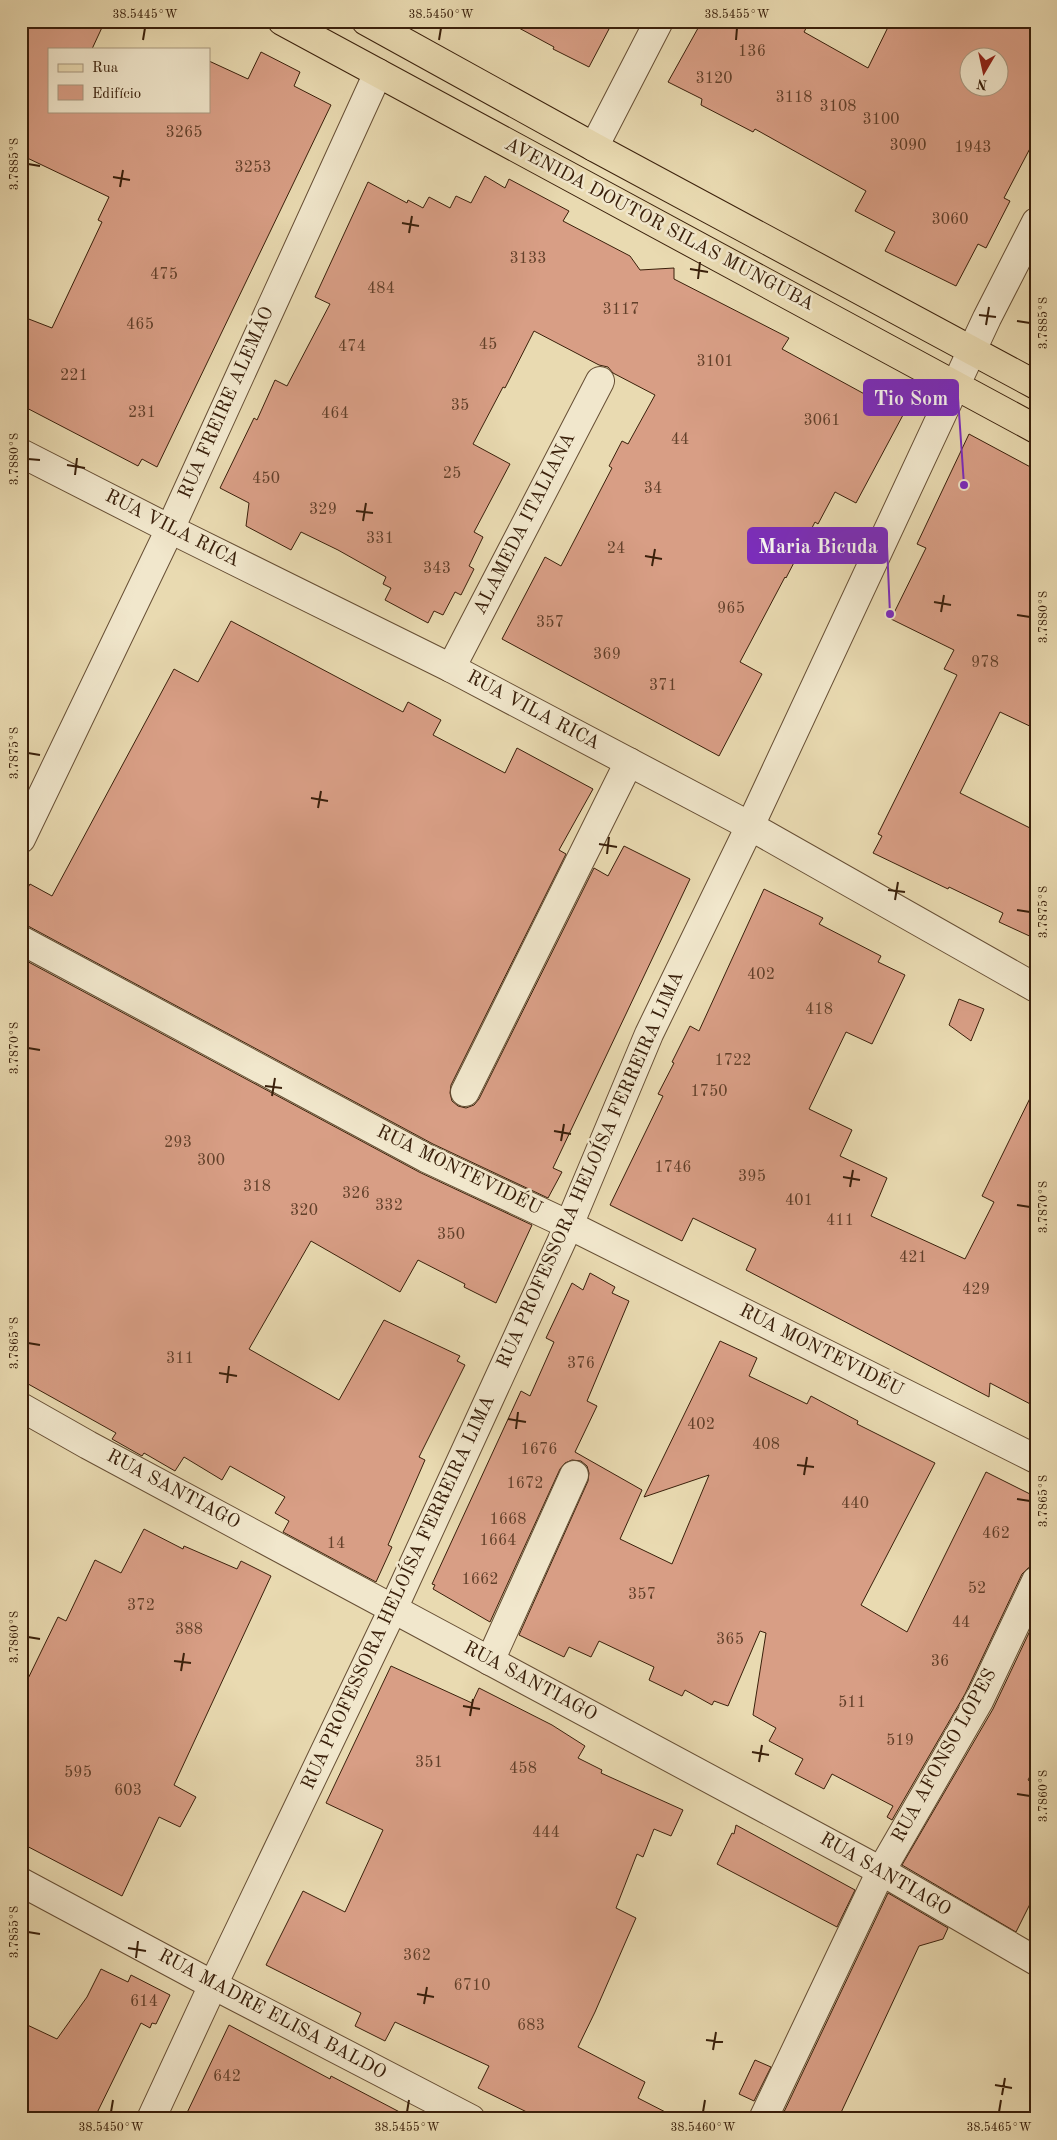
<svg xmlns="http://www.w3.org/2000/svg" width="1057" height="2140" viewBox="0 0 1057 2140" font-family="'Old Standard TT',serif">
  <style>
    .building { fill: #d89e85; stroke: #3a200b; fill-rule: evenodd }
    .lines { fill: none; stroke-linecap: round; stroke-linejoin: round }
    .minor-casing { stroke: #664e34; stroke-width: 30 }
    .major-casing { stroke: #3a200b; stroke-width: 30 }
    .minor { stroke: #f1e7cc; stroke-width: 28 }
    .major { stroke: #e9dab1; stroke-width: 28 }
    .ticks { fill: none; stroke: #3a200b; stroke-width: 2 }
    .labels { text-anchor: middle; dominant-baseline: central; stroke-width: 5; stroke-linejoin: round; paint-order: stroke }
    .number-label { font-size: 16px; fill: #62402a }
    .street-label { font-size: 19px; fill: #3a200b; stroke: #f1e7cc }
    .leader { fill: none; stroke: #7b2cbf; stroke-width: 2 }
    .callout-dot { fill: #7b2cbf; stroke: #f1e7cc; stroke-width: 2 }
    .callout { fill: #7b2cbf; stroke: #7b2cbf; stroke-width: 2 }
    .callout-label { font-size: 20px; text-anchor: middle; font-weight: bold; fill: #fff }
    .neatline { fill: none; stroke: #3a200b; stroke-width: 2 }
    .ticks-label { font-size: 12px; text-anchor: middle; fill: #3a200b }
  </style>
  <rect width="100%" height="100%" fill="#e9dab1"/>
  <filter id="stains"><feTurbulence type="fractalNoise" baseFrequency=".004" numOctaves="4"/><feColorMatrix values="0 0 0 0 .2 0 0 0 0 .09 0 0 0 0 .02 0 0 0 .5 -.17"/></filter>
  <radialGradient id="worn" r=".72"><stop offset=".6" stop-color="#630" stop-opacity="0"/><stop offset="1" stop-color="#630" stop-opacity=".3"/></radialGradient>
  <g class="building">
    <polygon points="21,21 105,21 92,49 49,49 49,111 209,111 209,61 248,79 261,52 300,72 294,86 331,105 157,467 142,459 138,466 21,405 21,316 52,328 102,222 98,220 109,197 21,155"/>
    <polygon points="506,21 594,21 609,29 589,67 553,49 554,47"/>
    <path d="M702,21h108l-6,11 64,36 23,-47h145v116l-32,61 6,3 -24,47 -8,-4 -22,42 -71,-35 10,-19 -40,-21 11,-20 -111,-62 -2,3 -52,-27 1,-6 -34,-17zM970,58h30v30h-30z"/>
    <polygon points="485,176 505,188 509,179 569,211 563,221 630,256 640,270 674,268 674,279 789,338 782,349 903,415 856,503 835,492 818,524 815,522 786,578 785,577 740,662 762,674 719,756 502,639 545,557 561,566 612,468 609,466 622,441 628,444 655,395 613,373 608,367 599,365 534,331 505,388 503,387 473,444 510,464 474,532 483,537 469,566 474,569 461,595 455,592 443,615 434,611 428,623 385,600 391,588 383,584 386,577 338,550 301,532 291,550 246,526 249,503 220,488 254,418 257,420 275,380 287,386 330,304 315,297 368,182 407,203 408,200 423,208 429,197 450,208 456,196 471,203"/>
    <polygon points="969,434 1036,470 1036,729 1000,712 960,793 1036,831 1036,939 999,922 1003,913 949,887 948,889 873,853 882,836 878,834 957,675 944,669 954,650 891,619 926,548 917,544"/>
    <polygon points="231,621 403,712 408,702 441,720 433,735 505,773 517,748 593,789 559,850 566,854 451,1085 450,1093 452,1101 458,1106 466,1108 474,1105 479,1099 594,868 608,876 624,846 690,879 553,1168 562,1172 548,1198 433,1144 28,926 21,924 21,900 30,884 52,896 174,669 198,682"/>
    <polygon points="764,889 823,918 819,924 881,956 878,962 905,975 872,1044 846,1032 809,1109 852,1130 840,1156 887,1178 871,1216 965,1259 994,1202 982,1196 1036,1086 1036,1407 990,1383 989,1397 746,1270 756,1249 693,1218 682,1241 610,1205 663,1096 658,1094 674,1063 672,1062 690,1026 699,1031"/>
    <polygon points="21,958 419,1172 532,1225 496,1303 464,1287 465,1284 418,1260 400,1292 311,1241 249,1349 339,1400 384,1320 460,1356 457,1361 465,1365 419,1457 425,1460 388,1545 392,1547 376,1582 283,1532 289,1521 275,1513 285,1497 230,1466 222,1480 184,1457 175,1471 144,1453 142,1456 112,1439 116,1433 21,1380"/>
    <polygon points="959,999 984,1009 971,1041 949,1025"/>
    <polygon points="590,1273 615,1287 612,1293 629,1301 587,1401 597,1406 575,1452 642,1490 620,1539 672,1564 709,1475 644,1497 720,1341 757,1358 749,1376 807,1404 811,1396 858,1421 857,1424 935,1463 861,1605 907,1632 986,1472 1036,1497 1036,1566 1028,1568 1022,1574 965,1694 892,1820 887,1817 893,1806 832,1774 824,1789 795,1774 803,1759 769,1741 776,1728 753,1715 766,1633 760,1631 728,1706 714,1701 712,1705 685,1690 682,1696 649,1680 654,1667 599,1641 591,1657 569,1647 564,1657 519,1635 588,1481 589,1473 587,1466 581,1461 572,1460 565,1463 560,1469 490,1622 433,1589 435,1585 432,1584 521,1391 530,1396 554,1342 546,1338 572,1283 583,1290"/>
    <polygon points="144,1529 183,1549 184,1546 237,1569 241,1561 271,1576 174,1785 196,1797 180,1827 159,1817 122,1896 21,1843 21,1693 58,1617 66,1621 95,1560 121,1573"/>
    <polygon points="1036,1618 1036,1765 1028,1780 1036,1785 1036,1892 1016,1932 902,1865 993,1709"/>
    <polygon points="391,1666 472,1703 479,1688 552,1725 585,1746 578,1758 602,1770 601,1773 683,1810 671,1836 654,1829 643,1857 637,1854 616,1908 636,1918 595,2012 578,2047 645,2082 638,2098 679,2119 541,2119 478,2088 489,2066 395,2022 385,2041 355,2026 361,2013 266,1965 303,1891 345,1912 383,1830 326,1803"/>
    <polygon points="736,1825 855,1890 837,1927 717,1864 732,1833 734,1834"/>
    <polygon points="888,1893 948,1928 943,1939 919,1946 838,2119 793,2119 783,2114"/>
    <polygon points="101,1969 128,1982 131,1975 170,1995 156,2024 152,2023 150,2028 141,2023 94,2119 40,2119 21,2109 21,2022 57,2039 87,1997"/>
    <polygon points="229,2025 330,2079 331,2076 413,2119 184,2119"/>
    <polygon points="755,2060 771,2067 754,2101 739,2094"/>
  </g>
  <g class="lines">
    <defs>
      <g id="minor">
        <polyline points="594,147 659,21"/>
        <polyline points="21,453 170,529 451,668 750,826 1036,988"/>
        <polyline points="451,668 600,381"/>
        <polyline points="21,839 170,529 378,73"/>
        <polyline points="21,940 426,1158 569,1225 1036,1459"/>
        <polyline points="465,1092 629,762"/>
        <polyline points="21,1407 88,1445 881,1871 1036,1961"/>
        <polyline points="490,1661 574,1475"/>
        <polyline points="21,1882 213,1985 471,2119"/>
        <polyline points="151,2119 213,1985 393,1609 569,1225 649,1034 750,826 987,318 1036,222"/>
        <polyline points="763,2119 881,1871 979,1701 1036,1581"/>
      </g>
      <g id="major">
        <polyline points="282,21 1036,429"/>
        <polyline points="366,21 594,147 1036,385"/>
      </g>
    </defs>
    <use href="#minor" class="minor-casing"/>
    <use href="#major" class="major-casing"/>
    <use href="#minor" class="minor"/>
    <use href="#major" class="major"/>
  </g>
  <path class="ticks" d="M143,40l2,-12M439,40l2,-12M736,40l1,-12M28,164l12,2M113,177l17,3M120,187l3,-17M402,223l17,3M409,233l3,-17M690,269l18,3M698,279l2,-17M979,315l17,2M1017,321l13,2M986,325l3,-18M28,459l12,1M67,465l18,3M75,475l2,-17M356,511l17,2M363,521l3,-18M645,556l17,3M652,566l3,-17M934,602l17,3M941,612l3,-17M1017,615l13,2M28,753l12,2M311,798l17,3M318,808l3,-17M599,844l18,3M607,854l2,-17M888,890l17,2M895,900l3,-18M1017,910l13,2M28,1048l12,2M265,1086l17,2M272,1096l3,-18M554,1131l17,3M561,1141l3,-17M843,1177l17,3M850,1187l3,-17M1017,1205l13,2M28,1343l12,2M219,1373l18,3M227,1383l2,-17M508,1419l18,3M516,1429l2,-17M797,1465l17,2M804,1475l3,-18M1017,1499l13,2M28,1637l12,2M174,1661l17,2M181,1671l3,-18M463,1706l17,3M470,1716l3,-17M752,1752l17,3M759,1762l3,-17M1017,1794l13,2M28,1932l12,2M128,1948l18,3M136,1958l2,-17M417,1994l17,3M424,2004l3,-17M706,2040l17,2M713,2050l3,-18M995,2085l17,3M1002,2095l3,-17M111,2112l2,-12M407,2112l2,-12M703,2112l2,-12M999,2112l2,-12"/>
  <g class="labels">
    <g class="number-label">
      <text x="752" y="52">136</text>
      <text x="714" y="79">3120</text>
      <text x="794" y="98">3118</text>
      <text x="838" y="107">3108</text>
      <text x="881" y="120">3100</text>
      <text x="184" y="133">3265</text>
      <text x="908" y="146">3090</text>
      <text x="973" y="148">1943</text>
      <text x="253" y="168">3253</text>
      <text x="950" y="220">3060</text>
      <text x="528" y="259">3133</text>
      <text x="164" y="275">475</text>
      <text x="381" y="289">484</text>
      <text x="621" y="310">3117</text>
      <text x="140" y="325">465</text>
      <text x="488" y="345">45</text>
      <text x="352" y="347">474</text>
      <text x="715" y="362">3101</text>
      <text x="74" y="376">221</text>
      <text x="460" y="406">35</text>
      <text x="142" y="413">231</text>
      <text x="335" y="414">464</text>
      <text x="822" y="421">3061</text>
      <text x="680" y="440">44</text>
      <text x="452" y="474">25</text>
      <text x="266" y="479">450</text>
      <text x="653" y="489">34</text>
      <text x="323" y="510">329</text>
      <text x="380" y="539">331</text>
      <text x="616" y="549">24</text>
      <text x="437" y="569">343</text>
      <text x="731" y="609">965</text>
      <text x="550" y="623">357</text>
      <text x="607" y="655">369</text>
      <text x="985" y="663">978</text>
      <text x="663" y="686">371</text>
      <text x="761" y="975">402</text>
      <text x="819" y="1010">418</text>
      <text x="733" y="1061">1722</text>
      <text x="709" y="1092">1750</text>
      <text x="178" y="1143">293</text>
      <text x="211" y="1161">300</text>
      <text x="673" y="1168">1746</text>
      <text x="752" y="1177">395</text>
      <text x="257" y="1187">318</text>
      <text x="356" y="1194">326</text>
      <text x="799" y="1201">401</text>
      <text x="389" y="1206">332</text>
      <text x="304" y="1211">320</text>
      <text x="840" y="1221">411</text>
      <text x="451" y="1235">350</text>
      <text x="913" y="1258">421</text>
      <text x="976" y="1290">429</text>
      <text x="180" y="1359">311</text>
      <text x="581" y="1364">376</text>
      <text x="701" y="1425">402</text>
      <text x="766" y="1445">408</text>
      <text x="539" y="1450">1676</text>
      <text x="525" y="1484">1672</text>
      <text x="855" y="1504">440</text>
      <text x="508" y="1520">1668</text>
      <text x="996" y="1534">462</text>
      <text x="498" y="1541">1664</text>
      <text x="336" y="1544">14</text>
      <text x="480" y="1580">1662</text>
      <text x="977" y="1589">52</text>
      <text x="642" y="1595">357</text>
      <text x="141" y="1606">372</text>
      <text x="961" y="1623">44</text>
      <text x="189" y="1630">388</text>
      <text x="730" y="1640">365</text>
      <text x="940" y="1662">36</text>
      <text x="852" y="1703">511</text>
      <text x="900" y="1741">519</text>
      <text x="429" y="1763">351</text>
      <text x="523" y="1769">458</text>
      <text x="78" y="1773">595</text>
      <text x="128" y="1791">603</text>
      <text x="546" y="1833">444</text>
      <text x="417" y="1956">362</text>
      <text x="472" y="1986">6710</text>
      <text x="144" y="2002">614</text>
      <text x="531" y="2026">683</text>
      <text x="227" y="2077">642</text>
    </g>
    <g class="street-label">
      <text transform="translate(659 225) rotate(28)">AVENIDA DOUTOR SILAS MUNGUBA</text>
      <text transform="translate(227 403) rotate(-66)">RUA FREIRE ALEMÃO</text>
      <text transform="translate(525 524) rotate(-63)">ALAMEDA ITALIANA</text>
      <text transform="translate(172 529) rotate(27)">RUA VILA RICA</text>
      <text transform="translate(533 711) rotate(28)">RUA VILA RICA</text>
      <text transform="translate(591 1170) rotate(-66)">RUA PROFESSORA HELOÍSA FERREIRA LIMA</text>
      <text transform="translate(459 1171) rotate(26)">RUA MONTEVIDÉU</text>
      <text transform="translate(821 1351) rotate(27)">RUA MONTEVIDÉU</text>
      <text transform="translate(173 1490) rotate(28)">RUA SANTIAGO</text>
      <text transform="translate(399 1593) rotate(-65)">RUA PROFESSORA HELOÍSA FERREIRA LIMA</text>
      <text transform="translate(530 1682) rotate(28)">RUA SANTIAGO</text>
      <text transform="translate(945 1756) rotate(-61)">RUA AFONSO LOPES</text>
      <text transform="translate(885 1875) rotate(30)">RUA SANTIAGO</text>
      <text transform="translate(272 2015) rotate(28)">RUA MADRE ELISA BALDO</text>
    </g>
  </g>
  <path class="leader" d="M964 485L958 398M890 614L887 546"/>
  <g class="callout-dot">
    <circle cx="964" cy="485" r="5"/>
    <circle cx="890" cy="614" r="5"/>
  </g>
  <g class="callout">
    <rect x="864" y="380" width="94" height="35" rx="5"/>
    <rect x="748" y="528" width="139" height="35" rx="5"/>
  </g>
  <g class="callout-label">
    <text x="911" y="405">Tio Som</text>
    <text x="818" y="553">Maria Bicuda</text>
  </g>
  <rect width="1057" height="2140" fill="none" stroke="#e9dab1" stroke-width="55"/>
  <rect x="48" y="48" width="162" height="65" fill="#f1e7cc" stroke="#a8977f"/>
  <rect x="58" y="64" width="25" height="8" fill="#e9dab1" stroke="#a8977f"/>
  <text x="92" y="72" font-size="15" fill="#3a200b">Rua</text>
  <rect x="58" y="85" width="25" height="15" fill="#d89e85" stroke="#a8977f"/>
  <text x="92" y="98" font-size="15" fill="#3a200b">Edifício</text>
  <g transform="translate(984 72) rotate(189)"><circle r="24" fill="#f1e7cc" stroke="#a8977f"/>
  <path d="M0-4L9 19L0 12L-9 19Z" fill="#8f2418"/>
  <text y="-8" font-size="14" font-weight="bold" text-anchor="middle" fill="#3a200b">N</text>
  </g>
  <rect x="28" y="28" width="1002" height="2084" class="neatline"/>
  <g class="ticks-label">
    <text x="145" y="18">38.5445°W</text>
    <text x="441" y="18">38.5450°W</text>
    <text x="737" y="18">38.5455°W</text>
    <text transform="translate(14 164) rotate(-90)" y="4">3.7885°S</text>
    <text transform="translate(1043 323) rotate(-90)" y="4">3.7885°S</text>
    <text transform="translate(14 459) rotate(-90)" y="4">3.7880°S</text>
    <text transform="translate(1043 617) rotate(-90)" y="4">3.7880°S</text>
    <text transform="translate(14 753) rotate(-90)" y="4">3.7875°S</text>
    <text transform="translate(1043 912) rotate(-90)" y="4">3.7875°S</text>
    <text transform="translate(14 1048) rotate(-90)" y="4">3.7870°S</text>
    <text transform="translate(1043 1207) rotate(-90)" y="4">3.7870°S</text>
    <text transform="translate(14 1343) rotate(-90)" y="4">3.7865°S</text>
    <text transform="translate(1043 1501) rotate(-90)" y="4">3.7865°S</text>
    <text transform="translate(14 1637) rotate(-90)" y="4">3.7860°S</text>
    <text transform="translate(1043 1796) rotate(-90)" y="4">3.7860°S</text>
    <text transform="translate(14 1932) rotate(-90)" y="4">3.7855°S</text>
    <text x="111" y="2131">38.5450°W</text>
    <text x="407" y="2131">38.5455°W</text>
    <text x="703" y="2131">38.5460°W</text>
    <text x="999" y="2131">38.5465°W</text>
  </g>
  <rect width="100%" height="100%" filter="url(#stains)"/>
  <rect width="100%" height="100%" fill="url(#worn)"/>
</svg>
